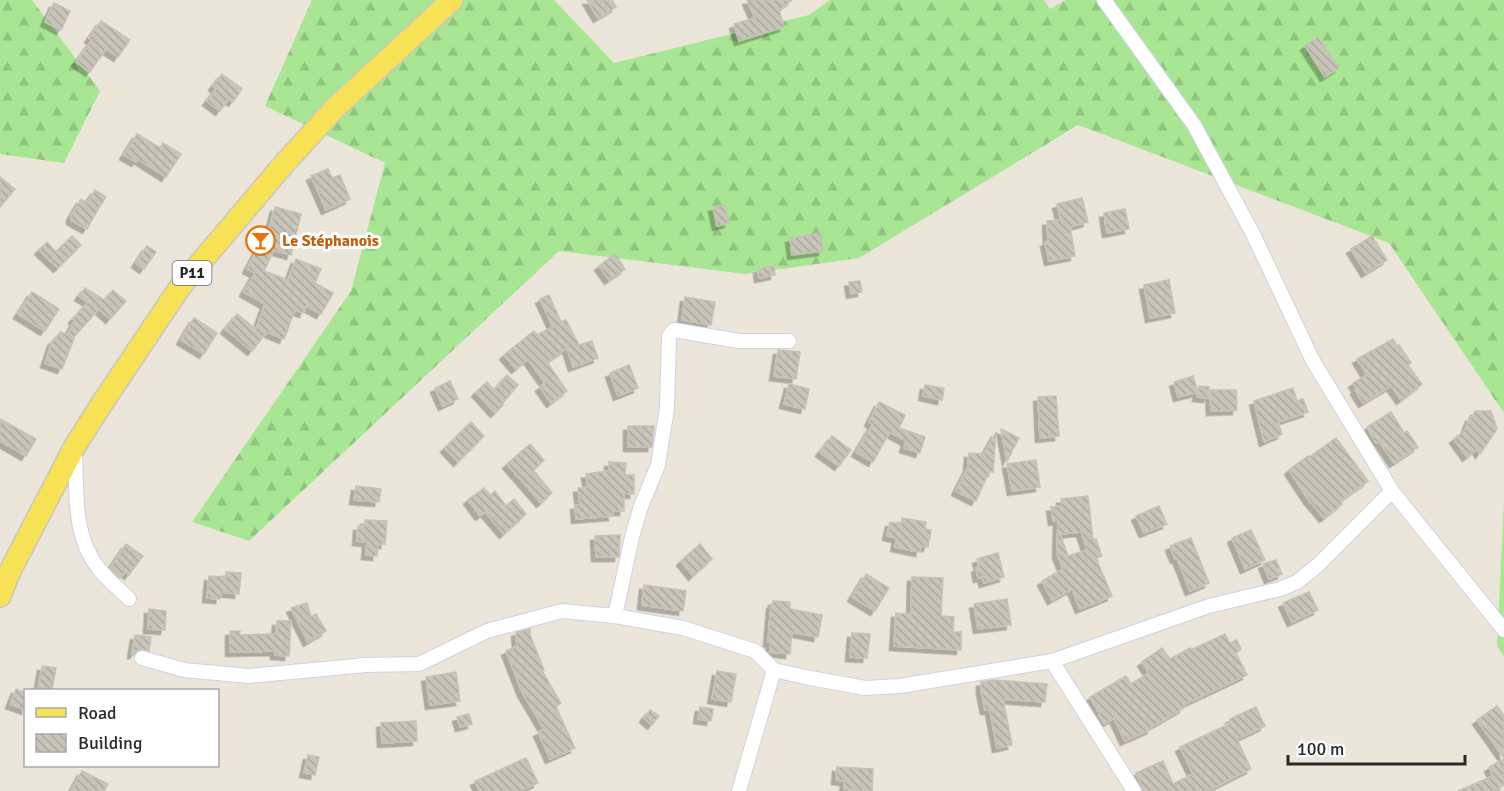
<svg xmlns="http://www.w3.org/2000/svg" width="1504" height="791" viewBox="0 0 1504 791" font-family="Signika,sans-serif">
  <style>
    .forest { fill: url(#forest-firs) }
    .building { fill: url(#building-back-hatch); stroke: #c8c2b4; stroke-width: 1.5; fill-rule: evenodd; filter: url(#shadow) }
    .lines { fill: none; stroke-linecap: round; stroke-linejoin: round }
    .minor-casing { stroke: #cfd1e3; stroke-width: 16 }
    .primary-casing { stroke: #c7c7c7; stroke-width: 24 }
    .minor { stroke: #fff; stroke-width: 14 }
    .primary { stroke: #f7e154; stroke-width: 21 }
    .labels { text-anchor: middle; dominant-baseline: central; stroke-width: 6; stroke-linejoin: round; paint-order: stroke }
    .shield { fill: #fff; stroke: #696969; stroke-width: 1.5 }
    .shield-label { font-size: 15px; font-weight: bold; fill: #292929 }
    .food-label { font-size: 16px; font-weight: bold; fill: #c56008; stroke: #fff; text-anchor: start }
  </style>
  <defs>
    <pattern id="forest-firs" width="22" height="20" patternUnits="userSpaceOnUse" patternTransform="scale(1.5)"><rect width="22" height="20" fill="#a8e693"/><path d="M5 1l3.5 6h-7zM16 11l3.5 6h-7z" fill="#91c57f"/></pattern>
    <pattern id="building-back-hatch" width="6" height="6" patternUnits="userSpaceOnUse" patternTransform="scale(1.5)"><rect width="6" height="6" fill="#c7c4b9"/><path d="M-1 5l2 2M0 0l6 6M5-1l2 2" fill="none" stroke="#aba89f"/></pattern>
    <filter id="shadow"><feDropShadow dx="-4.5" dy="4.5" stdDeviation="0" flood-color="#0004"/></filter>
  </defs>
  <rect width="100%" height="100%" fill="#ece6da"/>
  <g class="forest">
    <polygon points="0,0 32,0 100,91 64,163 0,154"/>
    <polygon points="312,0 554,0 614,63 809,15 830,0 1044,0 1050,9 1066,0 1504,0 1504,413 1389,243 1078,125 859,258 746,274 559,251 249,541 192,522 351,291 385,163 265,106"/>
    <polygon points="1504,501 1504,656 1497,646"/>
  </g>
  <g class="building">
    <polygon points="587,0 612,0 616,7 598,18"/>
    <polygon points="747,0 792,0 779,10 784,27 739,41 734,24 755,18"/>
    <polygon points="54,3 70,11 61,30 45,22"/>
    <polygon points="101,21 130,40 118,57 106,49 90,72 76,62 92,40 89,38"/>
    <polygon points="1318,37 1339,68 1325,77 1305,46"/>
    <polygon points="222,74 242,89 233,102 229,99 220,111 207,101 216,89 213,86"/>
    <polygon points="137,134 160,148 163,143 181,154 166,177 138,159 136,162 124,155"/>
    <polygon points="328,169 332,178 340,175 350,199 326,210 311,176"/>
    <polygon points="0,177 15,189 0,207"/>
    <polygon points="95,190 106,197 100,206 87,229 71,220 71,216 81,199 87,203"/>
    <polygon points="1082,198 1088,222 1070,227 1075,256 1049,261 1045,242 1048,241 1047,221 1061,220 1057,204"/>
    <polygon points="725,205 729,223 717,226 713,207"/>
    <polygon points="275,207 301,214 291,255 274,250 264,271 288,280 296,259 321,269 315,283 333,293 321,314 306,306 304,313 295,310 284,339 267,332 252,351 225,329 237,314 256,329 265,304 244,292 255,273 247,269 259,246 264,248"/>
    <polygon points="1125,209 1129,229 1107,233 1104,213"/>
    <polygon points="821,233 823,251 792,255 790,238"/>
    <polygon points="72,236 81,245 58,268 39,250 47,242 56,252"/>
    <polygon points="1372,236 1387,260 1366,273 1351,249"/>
    <polygon points="147,246 156,252 144,269 136,263"/>
    <polygon points="615,254 625,269 609,280 599,266"/>
    <polygon points="774,266 775,275 759,278 758,269"/>
    <polygon points="1169,280 1175,313 1150,318 1144,285"/>
    <polygon points="860,281 862,292 851,294 849,282"/>
    <polygon points="85,288 104,300 113,290 126,301 110,319 99,309 73,338 74,339 62,369 45,363 52,342 61,332 67,335 75,320 73,319 88,302 79,296"/>
    <polygon points="32,292 59,309 45,331 18,314"/>
    <polygon points="549,295 561,322 566,320 579,345 592,341 598,358 573,367 567,348 547,362 567,391 551,403 540,387 545,383 528,359 516,369 504,355 534,331 537,335 553,327 540,299"/>
    <polygon points="685,297 715,302 711,325 682,320"/>
    <polygon points="194,318 217,333 204,354 181,340"/>
    <polygon points="1393,339 1397,346 1399,345 1411,363 1408,365 1422,384 1401,400 1391,386 1363,403 1355,390 1357,389 1353,383 1367,375 1357,359"/>
    <polygon points="778,350 800,352 796,379 774,376"/>
    <polygon points="629,365 638,388 618,396 610,373"/>
    <polygon points="507,375 518,385 502,404 503,405 495,413 476,392 487,382 494,390"/>
    <polygon points="1193,376 1198,392 1178,397 1174,382"/>
    <polygon points="450,381 458,399 443,406 435,388"/>
    <polygon points="789,384 809,389 805,409 784,404"/>
    <polygon points="925,385 944,388 942,400 923,396"/>
    <polygon points="1199,386 1209,387 1208,398 1197,397"/>
    <polygon points="1293,388 1297,401 1303,399 1308,412 1278,422 1282,434 1264,442 1254,401"/>
    <polygon points="1210,390 1236,390 1237,410 1211,411"/>
    <polygon points="1056,396 1059,436 1040,438 1038,397"/>
    <polygon points="879,402 905,415 899,428 925,437 920,453 904,448 906,441 890,432 873,462 856,452 873,424 869,422"/>
    <polygon points="1475,411 1491,411 1497,429 1480,454 1477,449 1467,457 1454,439 1465,430 1470,417 1472,418"/>
    <polygon points="1391,412 1404,433 1407,431 1418,447 1394,463 1379,441 1376,443 1367,427"/>
    <polygon points="0,419 36,439 26,456 0,441"/>
    <polygon points="471,422 484,436 458,462 445,448"/>
    <polygon points="628,426 654,426 652,447 628,447"/>
    <polygon points="1001,429 1019,438 1007,461"/>
    <polygon points="996,432 993,472 989,472 976,501 956,491 968,467 969,453 984,454"/>
    <polygon points="832,436 851,450 839,466 820,452"/>
    <polygon points="1336,438 1368,481 1340,501 1342,504 1324,518 1308,499 1289,470 1308,456 1309,457"/>
    <polygon points="530,444 544,460 533,470 552,493 541,503 507,464"/>
    <polygon points="1036,460 1040,487 1012,491 1007,464"/>
    <polygon points="609,462 626,463 625,475 634,475 634,494 624,493 624,511 612,511 613,516 576,519 575,505 580,505 578,488 588,487 586,474 609,471"/>
    <polygon points="356,486 381,489 379,502 354,500"/>
    <polygon points="484,488 490,495 495,491 506,506 514,499 526,514 504,534 485,512 480,516 468,500"/>
    <path d="M1088,496l5,44 3,-1 6,17 -6,2 16,38 -32,13 -8,-20 -20,11 -10,-19 21,-12 -6,-15 1,-34 -5,1 -2,-14 11,-1 -1,-7zM1081,532l6,18 -19,6 -8,-22z"/>
    <polygon points="1159,506 1167,524 1144,533 1136,516"/>
    <polygon points="902,518 926,522 925,529 931,530 928,547 921,546 920,552 895,547 897,538 887,536 890,522 901,524"/>
    <polygon points="365,520 387,521 385,544 378,544 377,556 366,555 367,542 357,541 358,526 365,526"/>
    <polygon points="1251,530 1265,560 1245,569 1232,538"/>
    <polygon points="620,535 619,557 596,557 595,536"/>
    <polygon points="1191,538 1209,583 1190,591 1177,558 1175,559 1170,546"/>
    <polygon points="126,544 143,556 129,575 125,572 120,578 110,568"/>
    <polygon points="700,544 712,559 693,576 681,561"/>
    <polygon points="998,553 1004,577 984,583 982,577 978,578 976,568 979,567 977,559"/>
    <polygon points="1276,560 1282,574 1269,579 1263,564"/>
    <polygon points="226,572 241,573 239,594 221,592 220,599 207,598 209,576 226,577"/>
    <polygon points="866,574 889,588 875,611 852,597"/>
    <polygon points="912,577 943,578 941,616 954,617 953,632 961,632 961,650 894,646 896,613 911,614"/>
    <polygon points="644,585 686,591 683,611 642,605"/>
    <polygon points="1309,592 1318,610 1292,622 1283,603"/>
    <polygon points="1007,599 1011,625 978,629 974,604"/>
    <polygon points="773,601 790,602 790,609 822,615 818,637 792,632 790,654 770,652 771,643 768,642 771,604 773,605"/>
    <polygon points="307,603 311,617 316,614 326,631 308,642 291,608"/>
    <polygon points="149,609 166,611 165,630 148,629"/>
    <polygon points="277,621 291,621 289,656 275,655 275,651 230,652 230,631 240,631 239,635 276,634"/>
    <polygon points="530,629 530,635 544,670 542,671 561,703 556,707 575,748 550,759 538,732 544,729 522,692 506,651 517,646 516,632"/>
    <polygon points="852,633 870,634 867,658 850,657"/>
    <polygon points="1225,634 1230,643 1237,640 1241,650 1236,653 1247,675 1183,705 1184,708 1151,727 1152,729 1125,741 1114,718 1104,724 1099,715 1100,714 1090,697 1126,676 1131,684 1149,673 1142,662 1162,648 1170,659 1190,648 1191,650"/>
    <polygon points="135,635 151,637 149,651 140,649 136,651 134,654 132,654"/>
    <polygon points="42,666 56,668 52,690 38,690"/>
    <polygon points="717,671 736,674 731,702 712,699"/>
    <polygon points="456,672 460,701 430,705 426,677"/>
    <polygon points="994,680 1047,684 1045,702 1003,699 1012,745 997,748 990,710 985,710 981,690 981,682"/>
    <polygon points="16,689 26,693 26,710 10,704"/>
    <polygon points="1497,706 1504,716 1504,758 1477,720"/>
    <polygon points="700,707 713,709 711,721 698,719"/>
    <polygon points="1256,707 1265,726 1237,739 1251,769 1207,791 1144,791 1136,773 1163,761 1173,784 1193,774 1180,747 1231,723 1230,719"/>
    <polygon points="650,710 659,716 652,725 644,718"/>
    <polygon points="469,714 472,724 460,727 457,717"/>
    <polygon points="416,721 417,741 382,743 381,723"/>
    <polygon points="308,755 319,757 315,775 304,773"/>
    <polygon points="526,758 538,783 520,791 480,791 475,781"/>
    <polygon points="1504,759 1504,785 1493,791 1458,791 1493,776 1489,767"/>
    <polygon points="837,767 873,769 872,791 844,789 845,781 836,780"/>
    <polygon points="82,771 108,784 104,791 71,791"/>
  </g>
  <g class="lines">
    <defs>
      <g id="minor">
        <polyline points="1104,0 1194,125 1253,234 1313,361 1392,491 1504,630"/>
        <path d="M75,450c2,40 -3,86 24,119 9,11 20,20 30,30"/>
        <polyline points="615,616 632,537 640,509 658,465 667,408 669,336 674,330 739,341 789,341"/>
        <polyline points="142,658 184,670 249,676 366,665 419,664 487,631 562,611 615,616 683,628 755,651 774,670 805,677 865,688 900,686 1052,661 1209,606 1280,589 1297,582 1318,565 1392,491"/>
        <polyline points="1052,661 1134,791"/>
        <polyline points="739,791 774,670"/>
      </g>
      <polyline id="primary" points="0,596 10,571 75,446 101,405 180,287 283,165 336,107 452,0"/>
    </defs>
    <use href="#minor" class="minor-casing"/>
    <use href="#primary" class="primary-casing"/>
    <use href="#minor" class="minor"/>
    <use href="#primary" class="primary"/>
  </g>
  <defs>
    <symbol id="bar-ring" viewBox="-11 -11 22 22"><circle r="9.5" fill="#fff" stroke="#e8710a" stroke-width="1.5"/><path d="M-6-5H6L.8 .8V4.5H3.5V6h-7V4.5H-.8V.8Z" fill="#e8710a"/></symbol>
  </defs>
  <g fill-rule="evenodd">
    <use href="#bar-ring" x="244" y="224" width="33" height="33"/>
  </g>
  <g class="labels">
    <rect class="shield" x="172.5" y="261" width="39" height="24" rx="4.5"/>
    <g class="shield-label">
      <text x="192" y="273">P11</text>
    </g>
    <g class="food-label">
      <text x="282" y="241">Le Stéphanois</text>
    </g>
  </g>
  <rect x="24" y="689" width="195" height="78" fill="#ffffff" stroke="#a9a9a9" stroke-width="1.5"/>
  <rect x="36" y="708" width="30" height="9" fill="#f7e154" stroke="#a9a9a9" stroke-width="1.5"/>
  <text x="78" y="719" font-size="18" fill="#292929">Road</text>
  <rect x="36" y="734" width="30" height="18" fill="url(#building-back-hatch)" stroke="#a9a9a9" stroke-width="1.5"/>
  <text x="78" y="749" font-size="18" fill="#292929">Building</text>
  <path d="M1288 755v9h177v-9" fill="none" stroke="#292929" stroke-width="3"/>
  <text x="1297" y="755" font-size="18" fill="#292929" stroke="#ffffff" stroke-width="4.5" paint-order="stroke">100 m</text>
</svg>
